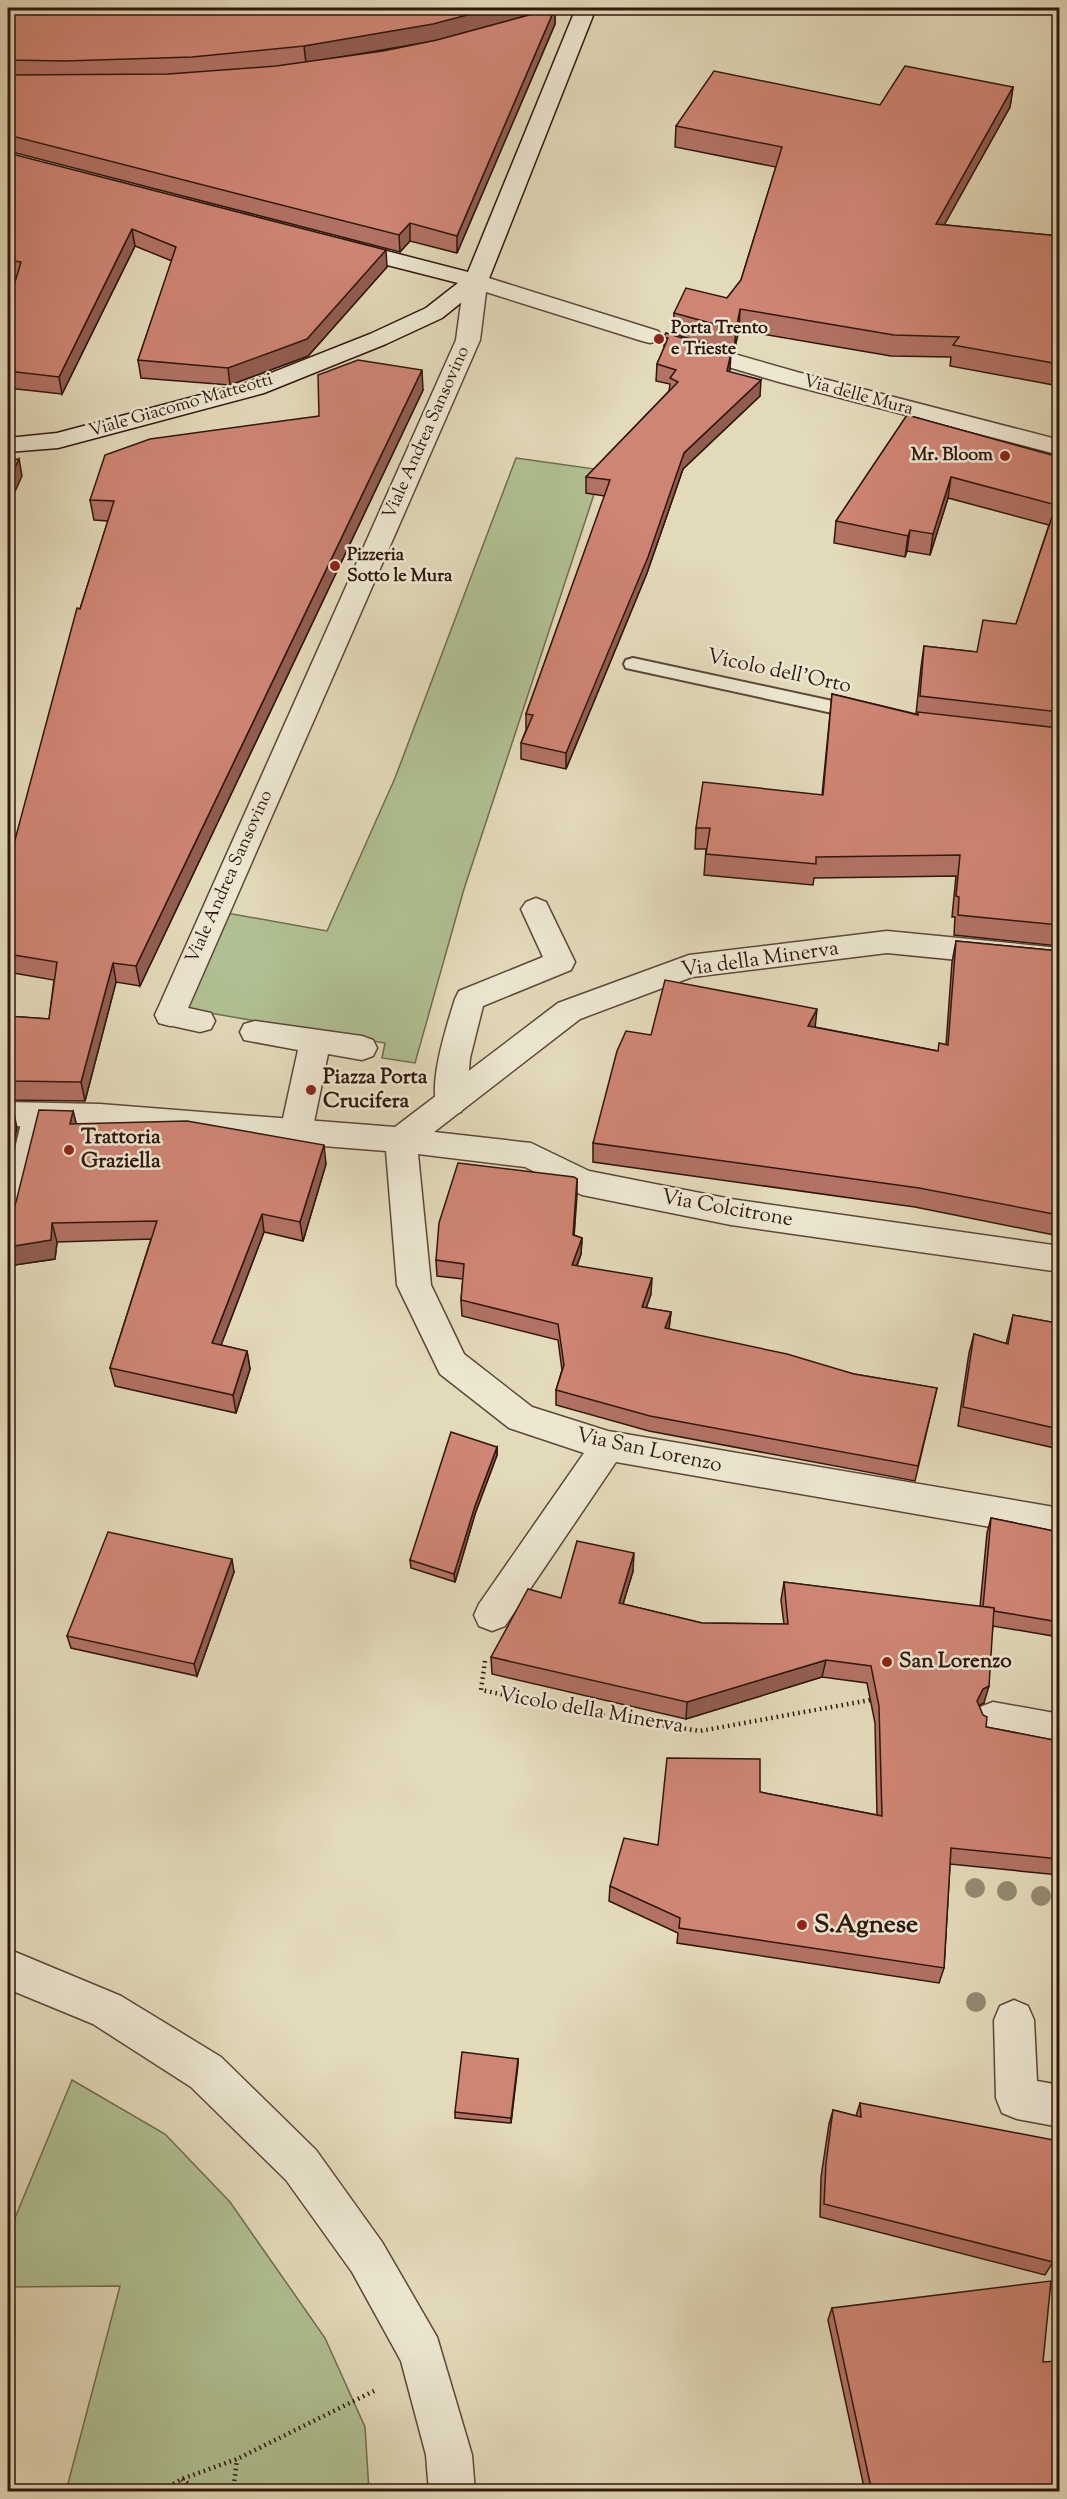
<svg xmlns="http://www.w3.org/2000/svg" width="1067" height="2499" viewBox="0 0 1067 2499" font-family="'Sorts Mill Goudy',serif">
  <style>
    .green { fill: #b0c092; stroke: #706b50; stroke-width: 1.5 }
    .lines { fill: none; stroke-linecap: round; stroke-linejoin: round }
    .service-casing { stroke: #5c4738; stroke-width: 4 }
    .pedestrian-casing { stroke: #5c4738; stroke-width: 3 }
    .minor-casing { stroke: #5c4738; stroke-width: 3 }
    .secondary-casing { stroke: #2f160d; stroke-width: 3 }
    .path { stroke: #2f160d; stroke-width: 4.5; stroke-dasharray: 1.5 4; stroke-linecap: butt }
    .service { fill: #ede7d2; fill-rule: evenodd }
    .pedestrian { fill: #ede7d2; fill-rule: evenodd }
    .minor { fill: #ede7d2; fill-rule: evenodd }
    .secondary { fill: #ede7d2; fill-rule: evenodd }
    .tree { fill: #958a71 }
    .wall { fill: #b27264; stroke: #2f160d; stroke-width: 1.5; fill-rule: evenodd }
    .shaded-wall { fill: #915d51; stroke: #2f160d; stroke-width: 1.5 }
    .building { fill: #cf8574; stroke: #2f160d; stroke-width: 1.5 }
    .poi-dot { fill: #8f2418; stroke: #ede7d2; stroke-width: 2 }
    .labels { text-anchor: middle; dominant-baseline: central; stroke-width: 5; stroke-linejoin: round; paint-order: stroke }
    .far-poi-label { font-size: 18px; font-weight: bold; fill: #2f160d; stroke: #ede7d2; text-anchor: start }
    .far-street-label { font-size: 18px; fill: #2f160d; stroke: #ede7d2 }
    .street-label { font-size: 21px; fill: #2f160d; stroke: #ede7d2 }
    .poi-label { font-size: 21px; font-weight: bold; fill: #2f160d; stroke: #ede7d2; text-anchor: start }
    .near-poi-label { font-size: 26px; font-weight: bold; fill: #2f160d; stroke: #ede7d2; text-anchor: start }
  </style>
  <rect width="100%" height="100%" fill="#e3daba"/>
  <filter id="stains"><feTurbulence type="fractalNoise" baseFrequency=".00333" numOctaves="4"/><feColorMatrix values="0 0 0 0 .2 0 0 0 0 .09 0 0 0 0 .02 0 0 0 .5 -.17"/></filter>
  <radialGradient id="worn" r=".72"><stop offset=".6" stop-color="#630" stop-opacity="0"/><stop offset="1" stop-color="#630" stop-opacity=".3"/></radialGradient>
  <g class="green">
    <polygon points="516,458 602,470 464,889 415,1063 382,1058 385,1043 186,1009 227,913 327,931 395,778"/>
    <polygon points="72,2080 165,2134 230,2202 325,2338 365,2427 369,2491 66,2491 120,2286 8,2287 8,2235"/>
  </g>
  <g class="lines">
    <defs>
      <g id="service">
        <polygon points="633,658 860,707 867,709 869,713 867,717 860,719 626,668 624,664 626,660"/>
        <polygon points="34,1107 42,1109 45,1115 19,1220 16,1226 8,1229 8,1178 23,1115 26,1109"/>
      </g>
      <g id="pedestrian">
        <path d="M536,898l10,4 29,60 -4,8 -88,36 -13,52 -4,45 -5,9 -11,3 -11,-3c-13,-24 8,-87 16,-113l4,-8 84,-34 -22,-48 5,-7z"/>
        <polygon points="170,1004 211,1013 215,1021 211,1029 200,1032 159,1023 155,1015 159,1007"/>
        <polygon points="255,1021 362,1036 373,1040 377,1048 373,1056 362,1060 328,1054 312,1132 307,1141 296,1144 285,1141 280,1132 298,1050 244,1040 240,1032 244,1024"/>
      </g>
      <g id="minor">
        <polygon points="476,274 658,331 662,336 658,341 650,343 642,341 486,292 480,340 185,1015 181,1023 170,1026 159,1023 155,1015 456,340 464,281 468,276"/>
        <polygon points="689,341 797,372 1060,440 1060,455 779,382 681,353 677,348 681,343"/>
        <polygon points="887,931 1060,948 1060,970 887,953 692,977 580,1019 434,1132 531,1143 589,1171 731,1199 1060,1246 1060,1272 731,1225 582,1195 525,1167 418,1154 431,1285 464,1354 532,1407 608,1431 1060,1508 1060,1539 616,1462 505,1626 492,1631 479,1626 474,1615 479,1604 584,1453 509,1428 440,1374 397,1285 386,1151 100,1128 8,1126 8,1102 100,1104 395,1127 558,1003 689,955"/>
        <polygon points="993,1702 1060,1714 1060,1748 993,1736 980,1731 974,1719 980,1707"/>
        <polygon points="8,1949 121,1996 221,2057 316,2150 382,2242 437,2337 472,2455 475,2492 429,2492 426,2455 401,2361 352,2272 286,2180 191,2087 93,2024 8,1989"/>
        <polygon points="1014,2000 1028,2006 1034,2020 1037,2081 1060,2085 1060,2127 1017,2119 1002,2113 996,2098 994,2020 1000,2006"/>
      </g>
      <polygon id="secondary" points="576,8 596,8 488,281 442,318 386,344 264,393 58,448 8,452 8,438 57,433 246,383 370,334 426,308 458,283 336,252 333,247 336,242 344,240 468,272"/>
    </defs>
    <use href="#service" class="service-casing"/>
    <use href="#pedestrian" class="pedestrian-casing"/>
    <use href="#minor" class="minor-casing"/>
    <use href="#secondary" class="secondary-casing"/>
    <g class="path">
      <polyline points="485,1661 481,1690 634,1721 700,1731 870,1700"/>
      <polyline points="182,2479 200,2492"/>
      <polyline points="159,2492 182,2479 237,2459 374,2391"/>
      <polyline points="233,2492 237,2459"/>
    </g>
    <use href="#service" class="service"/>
    <use href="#pedestrian" class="pedestrian"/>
    <use href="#minor" class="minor"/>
    <use href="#secondary" class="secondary"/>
  </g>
  <g class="tree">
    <circle cx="975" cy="1888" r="10"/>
    <circle cx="1007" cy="1891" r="10"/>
    <circle cx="1041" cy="1896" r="10"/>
    <circle cx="976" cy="2002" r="10"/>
  </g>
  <g class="wall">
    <path d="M8,8l199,2 348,-2v16l-98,229 -47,-12 -10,11 -392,-101zM510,20l-73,20 -54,11 -41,6 92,-16z"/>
    <polygon points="1013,87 1010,107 944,225 1059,236 1059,386 950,366 951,357 891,356 739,330 734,351 673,334 674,313 727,298 741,280 776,167 675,147 676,126 880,105"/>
    <polygon points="8,153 387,267 308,356 230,385 141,378 138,360 172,261 135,246 62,394 8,388 8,305 16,278 8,277"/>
    <polygon points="666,333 730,369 729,372 760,396 683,469 647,573 566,769 521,759 521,743 526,730 526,714 605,496 586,493 586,477 669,391 670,384 656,381 657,364 664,348 664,337"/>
    <polygon points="423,390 140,986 116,982 85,1101 8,1100 8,1016 49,1019 54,980 8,972 8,866 80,609 108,521 94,520 90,500 319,416"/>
    <polygon points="907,415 1059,457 1059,946 954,935 955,917 952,917 956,876 814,878 813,885 704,875 706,849 695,849 696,828 822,795 832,694 916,714 921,667 924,646 977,652 1016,624 1049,525 948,498 930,555 907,551 905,557 834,543 836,521"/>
    <polygon points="956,941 1059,951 1059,1236 915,1207 593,1162 593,1143 651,1035 815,1027 938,1051 946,1045 952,962"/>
    <polygon points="73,1111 76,1124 326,1164 303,1241 264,1232 221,1345 247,1351 250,1369 236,1413 115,1386 110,1368 151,1239 57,1242 55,1259 8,1266 8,1211 12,1210"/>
    <polygon points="577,1179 574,1235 582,1238 581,1254 577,1266 651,1294 646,1308 671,1312 669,1329 854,1374 937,1388 915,1481 649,1431 556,1405 556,1390 562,1370 558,1340 462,1316 461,1300 463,1279 437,1276 436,1260"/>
    <polygon points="1059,1310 1059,1449 958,1426 969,1353 974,1334 1006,1344 1013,1315 1056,1323"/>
    <polygon points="497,1447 497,1455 475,1514 455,1582 411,1568 410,1560"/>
    <polygon points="991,1518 1059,1532 1059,1637 993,1626 984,1703 979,1705 986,1727 1059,1741 1059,1875 950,1864 944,1968 939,1983 677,1943 678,1933 609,1901 610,1886 658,1845 760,1792 877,1815 875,1723 867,1683 822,1677 686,1719 492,1674 491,1657 561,1598 633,1571 623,1604 702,1623 784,1624 781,1600 784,1582 980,1607 987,1533"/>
    <polygon points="234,1572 197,1676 71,1648 67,1636"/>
    <polygon points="518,2059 511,2123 455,2118 455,2112"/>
    <polygon points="860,2103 1053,2262 1045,2275 820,2217 821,2177 829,2124 833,2110 856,2116"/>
    <polygon points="832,2308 1043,2362 1059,2492 865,2492 828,2320"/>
  </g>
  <g class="shaded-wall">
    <polygon points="494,8 557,8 555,8 555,24 457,253 457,236 555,8 434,41 306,63 304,46"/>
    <polygon points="1013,87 1010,107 933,245 936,224"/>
    <polygon points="410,223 410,241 400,252 399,235"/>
    <polygon points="132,229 135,246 62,394 59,377"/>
    <polygon points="386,250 387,267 308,356 230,385 228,368"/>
    <polygon points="740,309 739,330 734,351 736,330"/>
    <polygon points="731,353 730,369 726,387 727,371"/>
    <polygon points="422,370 423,390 140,986 136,966"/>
    <polygon points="761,380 760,396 683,469 647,573 566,769 566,753 684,453"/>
    <polygon points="19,459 22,476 8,507 8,482"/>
    <polygon points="951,477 948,498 930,555 933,534"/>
    <polygon points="910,530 907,551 905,557 908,536"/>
    <polygon points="113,963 116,982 85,1101 81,1082"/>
    <polygon points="817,1009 815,1029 808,1026"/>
    <polygon points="13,1109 17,1128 8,1171 8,1131"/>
    <polygon points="73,1111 78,1130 70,1124"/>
    <polygon points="324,1145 326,1164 303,1241 300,1222"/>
    <polygon points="577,1179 577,1195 573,1251 573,1235"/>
    <polygon points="262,1214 264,1232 215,1361 212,1343"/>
    <polygon points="52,1223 57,1242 55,1259 8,1266 8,1247"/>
    <polygon points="582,1238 581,1254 571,1280 572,1265"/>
    <polygon points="652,1278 651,1294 641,1323 642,1307"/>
    <polygon points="671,1312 669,1328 664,1344 665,1328"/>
    <polygon points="247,1351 250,1369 236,1413 233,1395"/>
    <polygon points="497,1447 497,1455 475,1514 455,1582 454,1574 475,1506"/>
    <polygon points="634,1553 633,1571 618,1620 619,1603"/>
    <polygon points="232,1559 234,1572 197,1676 194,1664"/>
    <polygon points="826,1660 822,1677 686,1719 687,1702"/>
    <polygon points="989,1686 984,1703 978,1706 977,1701 983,1689"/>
    <polygon points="518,2059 518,2065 511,2123 511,2118"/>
  </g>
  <g class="building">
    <polygon points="8,8 207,8 207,10 230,8 494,8 433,24 304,46 192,57 65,61 8,60"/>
    <polygon points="555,8 457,236 410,223 399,235 8,135 8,75 168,74 276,66 383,51 437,40"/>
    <polygon points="905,66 1013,87 936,224 1059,236 1059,364 953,345 959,337 894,335 740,309 736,330 674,313 686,288 727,298 741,280 782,147 676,126 714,71 880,105"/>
    <polygon points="8,153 386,250 307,339 228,368 138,360 176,247 132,229 59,377 8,371 8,305 21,262 8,260"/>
    <polygon points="666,333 731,353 727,371 761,380 684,453 648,557 566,753 521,743 533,715 526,714 610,480 586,477 678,382 670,378 676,370 657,364 668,338 664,337"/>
    <polygon points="358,360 422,370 136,966 113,963 81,1082 8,1081 8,1016 49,1019 57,962 8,954 8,866 77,608 80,609 114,501 90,500 105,455 150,439 319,416 318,375"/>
    <polygon points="907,415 1059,457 1059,712 920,696 924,646 977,652 983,620 1016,624 1056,505 951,477 933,534 910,530 908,536 836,521"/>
    <polygon points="19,459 8,482 8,460"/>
    <polygon points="832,694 918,715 918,712 1059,728 1059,925 958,915 959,897 956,896 960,855 816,857 816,864 706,854 710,828 696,828 703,782 823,795"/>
    <polygon points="956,941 1059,951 1059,1215 919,1188 593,1143 617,1051 626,1031 651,1035 665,980 817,1009 808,1026 938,1051 939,1043 948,1045"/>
    <polygon points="8,1109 13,1109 8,1131"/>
    <polygon points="39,1110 73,1111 70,1124 187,1121 324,1145 300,1222 262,1214 212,1343 247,1351 233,1395 110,1368 157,1221 52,1223 51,1240 8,1247 8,1211 12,1210 16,1202"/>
    <polygon points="458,1163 574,1177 577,1179 573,1235 582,1238 572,1265 652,1278 642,1307 671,1312 665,1328 787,1354 854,1374 937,1388 918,1466 650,1416 556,1390 564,1365 558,1324 461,1300 464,1264 436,1260 439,1223"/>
    <polygon points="1059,1310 1059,1429 963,1407 974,1334 1008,1344 1013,1315 1056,1323"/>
    <polygon points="451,1432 497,1447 475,1506 454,1574 410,1560"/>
    <polygon points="991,1518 1059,1532 1059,1622 994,1611 994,1608 983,1607"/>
    <polygon points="108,1532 232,1559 194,1664 67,1636"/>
    <polygon points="577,1541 634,1553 619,1603 702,1623 788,1624 784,1582 994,1608 989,1686 983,1689 977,1701 983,1715 987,1717 986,1727 1059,1741 1059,1859 951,1848 944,1968 679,1928 680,1918 610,1886 624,1838 658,1845 667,1758 760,1759 760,1792 882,1816 879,1706 871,1666 826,1660 687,1702 491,1657 528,1589 561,1598"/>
    <polygon points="462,2052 518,2059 511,2118 455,2112"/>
    <polygon points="860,2103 1059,2141 1059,2193 1053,2262 824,2204 826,2163 833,2110 861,2117"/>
    <polygon points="1051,2281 1043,2362 1059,2361 1059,2492 872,2492 832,2308"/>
  </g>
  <g class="poi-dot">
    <circle cx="659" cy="339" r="6"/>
    <circle cx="1005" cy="456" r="6"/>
    <circle cx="335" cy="566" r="6"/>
    <circle cx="311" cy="1090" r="6"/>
    <circle cx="69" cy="1150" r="6"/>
    <circle cx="887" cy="1662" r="6"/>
    <circle cx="802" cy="1925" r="6"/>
  </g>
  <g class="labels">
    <g class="far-poi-label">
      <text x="671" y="329">Porta Trento<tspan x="671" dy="21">e Trieste</tspan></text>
      <text x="993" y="456" text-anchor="end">Mr. Bloom</text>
      <text x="347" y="556">Pizzeria<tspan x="347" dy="21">Sotto le Mura</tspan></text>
    </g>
    <g class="far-street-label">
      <text transform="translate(858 396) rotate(15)">Via delle Mura</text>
      <text transform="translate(181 406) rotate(-16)">Viale Giacomo Matteotti</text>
      <text transform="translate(427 433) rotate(-66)">Viale Andrea Sansovino</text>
      <text transform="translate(230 877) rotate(-66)">Viale Andrea Sansovino</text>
    </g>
    <g class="street-label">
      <text transform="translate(779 672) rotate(12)">Vicolo dell'Orto</text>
      <text transform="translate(760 960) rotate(-8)">Via della Minerva</text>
      <text transform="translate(727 1209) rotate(10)">Via Colcitrone</text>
      <text transform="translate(649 1451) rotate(12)">Via San Lorenzo</text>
      <text transform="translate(591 1711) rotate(10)">Vicolo della Minerva</text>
    </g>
    <g class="poi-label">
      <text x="323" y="1078">Piazza Porta<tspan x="323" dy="24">Crucifera</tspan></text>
      <text x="81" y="1138">Trattoria<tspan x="81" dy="24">Graziella</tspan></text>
      <text x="899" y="1662">San Lorenzo</text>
    </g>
    <g class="near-poi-label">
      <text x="814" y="1925">S.Agnese</text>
    </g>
  </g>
  <rect width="1067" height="2499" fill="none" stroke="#e3daba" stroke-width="30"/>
  <rect x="9" y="9" width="1049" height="2481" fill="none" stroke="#2f160d" stroke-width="3"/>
  <rect x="15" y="15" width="1037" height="2469" fill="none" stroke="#2f160d" stroke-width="1.5"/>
  <rect width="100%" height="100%" filter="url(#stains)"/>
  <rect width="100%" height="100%" fill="url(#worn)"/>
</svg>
